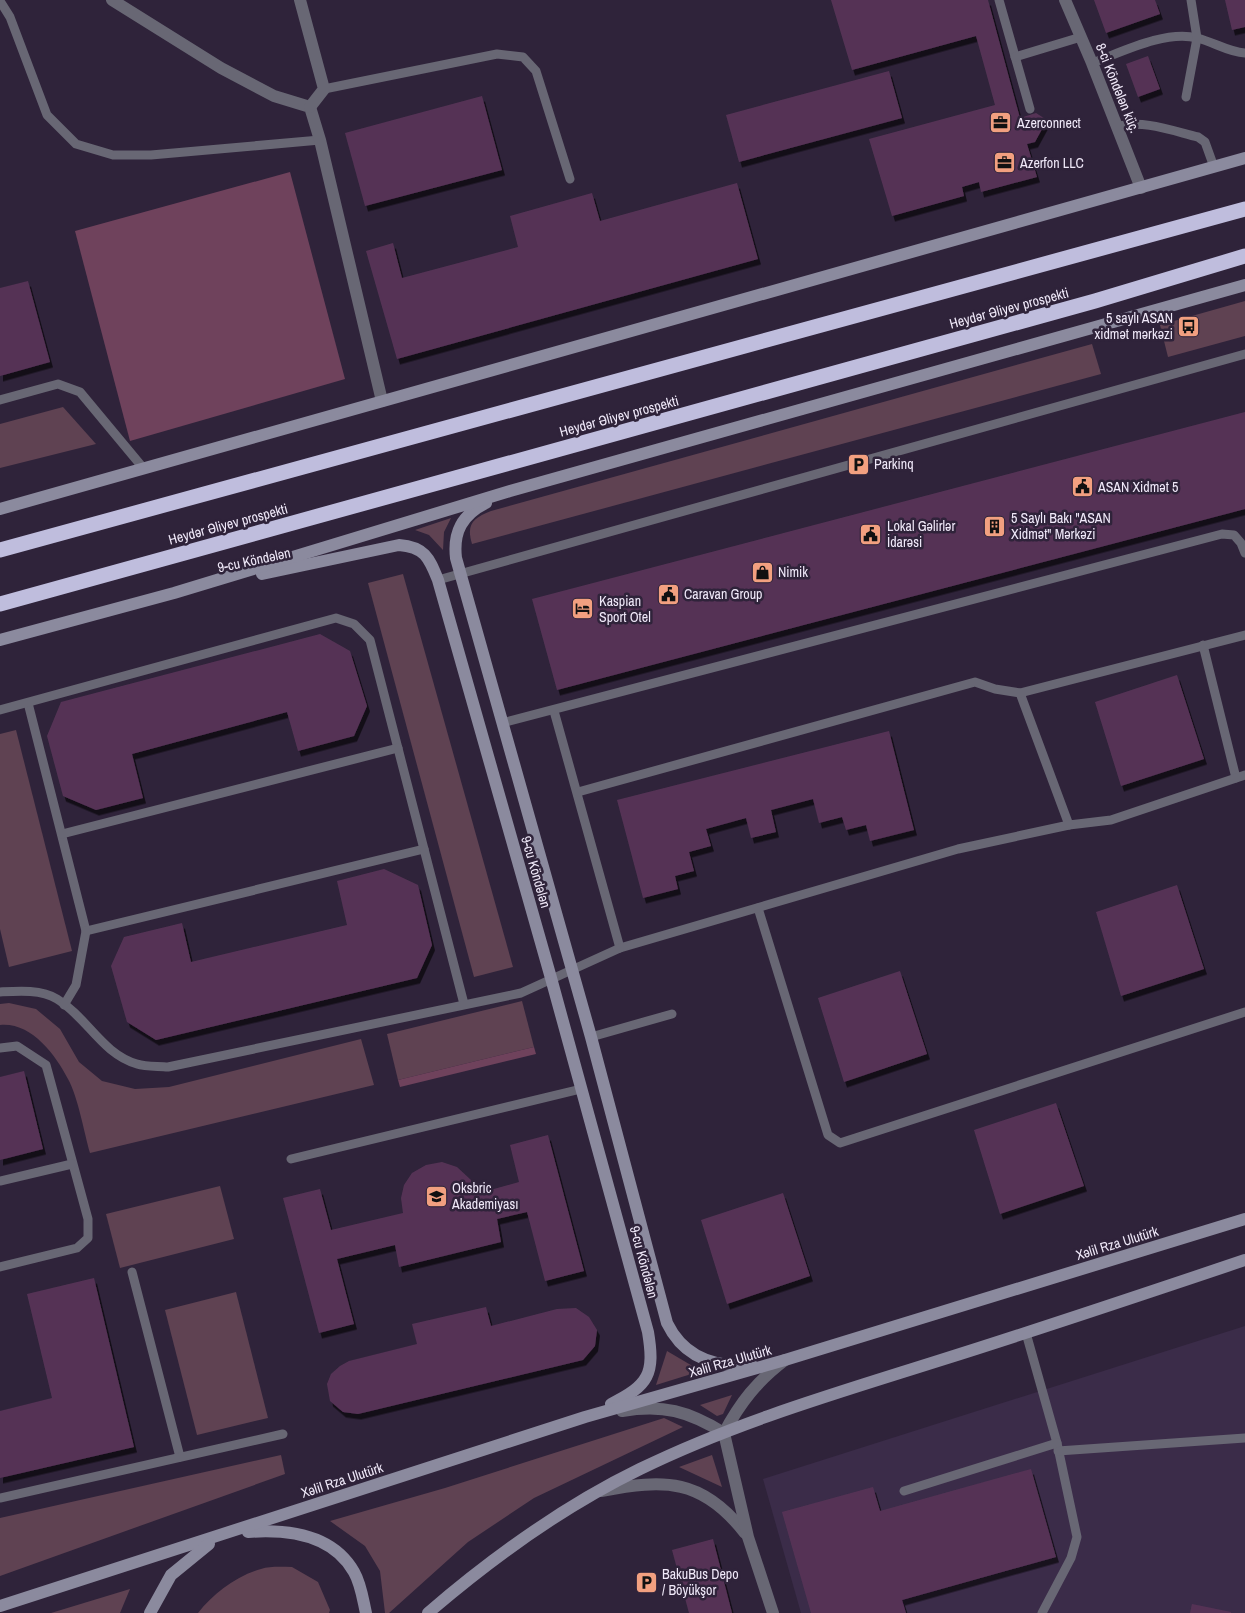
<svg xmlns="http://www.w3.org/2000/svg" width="1245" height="1613" viewBox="0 0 1245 1613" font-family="'Archivo Narrow',sans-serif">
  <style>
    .built { fill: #3b2c49 }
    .green { fill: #5f4252 }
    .forest { fill: #6f425c }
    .building { fill: #535; filter: url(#shadow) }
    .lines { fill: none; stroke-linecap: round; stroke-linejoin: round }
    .lane { stroke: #686774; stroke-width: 9 }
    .street { stroke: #686774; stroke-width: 12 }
    .secondary { stroke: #8b8a9e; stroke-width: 12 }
    .highway { stroke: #bfbddd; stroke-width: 15 }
    .labels { text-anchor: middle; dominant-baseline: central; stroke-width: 5; stroke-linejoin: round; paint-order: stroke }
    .street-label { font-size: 14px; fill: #f0e9f9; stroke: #2f233a }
    .poi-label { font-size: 14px; fill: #f0e9f9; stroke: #2f233a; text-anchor: start }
  </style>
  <defs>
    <filter id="shadow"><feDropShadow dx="3" dy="5.5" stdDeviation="0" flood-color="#0009"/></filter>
  </defs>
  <rect width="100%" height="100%" fill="#2f233a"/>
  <polygon class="built" points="1245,1326 1245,1613 801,1613 763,1479"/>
  <g class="green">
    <polygon points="1245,301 1245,336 1168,357 1160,325"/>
    <path d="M1092,344l9,30 -629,170c-6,-20 1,-26 19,-33z"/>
    <polygon points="63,407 96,444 0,468 0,424"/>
    <polygon points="451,518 444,532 443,550 429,535 415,530"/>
    <polygon points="403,574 513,967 474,977 368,583"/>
    <polygon points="16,730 72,951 9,967 0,929 0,734"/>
    <polygon points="522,1001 534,1047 398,1080 387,1034"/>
    <path d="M9,1003l27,6 24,20 19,33 23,19 33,8 34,-2 192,-48 13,46 -284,68c-6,-21 -12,-56 -22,-74 -13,-25 -37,-57 -68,-54v-21z"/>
    <polygon points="220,1186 234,1239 120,1268 106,1214"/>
    <polygon points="236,1292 268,1418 197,1435 165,1310"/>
    <polygon points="667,1351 701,1371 656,1385"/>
    <polygon points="732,1395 723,1414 717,1416 700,1405"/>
    <polygon points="664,1418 683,1427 534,1498 468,1542 389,1613 385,1613 380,1571 365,1546 330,1521 445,1488"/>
    <polygon points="281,1455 285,1474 0,1576 0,1518"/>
    <polygon points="712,1455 722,1487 679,1467"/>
    <path d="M292,1567l26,15 12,28 -1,3h-131c15,-19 38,-37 63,-44 9,-3 21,-2 31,-2z"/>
    <polygon points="130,1589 120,1613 51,1613"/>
  </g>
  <g class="forest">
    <polygon points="290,172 345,379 130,441 75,231"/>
    <polygon points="534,1047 536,1054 400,1087 398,1080"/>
  </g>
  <g class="building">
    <polygon points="831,0 988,0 1020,118 1036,113 1047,120 1035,142 1027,144 1037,177 981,192 979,182 962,187 964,196 892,216 869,139 995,105 976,36 852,70"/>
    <polygon points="1094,0 1155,0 1160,14 1106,33"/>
    <polygon points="1225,0 1245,0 1245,27 1232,30"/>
    <polygon points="1148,56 1160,89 1138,97 1126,64"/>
    <polygon points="889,71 902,118 739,162 726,115"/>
    <polygon points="482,96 502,170 365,206 345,133"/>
    <polygon points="737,183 758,259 397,359 366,251 393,243 402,278 518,247 510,216 592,193 600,221"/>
    <polygon points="28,281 50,362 0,376 0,288"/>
    <polygon points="1245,412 1245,509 557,690 532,599"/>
    <polygon points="320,634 350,651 367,706 354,736 298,751 287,712 132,754 143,798 96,810 63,796 47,736 61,702"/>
    <polygon points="1177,675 1204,759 1121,786 1095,702"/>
    <polygon points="889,731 914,830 870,841 866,825 846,830 842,817 819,823 813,799 771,810 776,832 751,838 746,818 706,829 711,846 689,852 694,871 675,876 678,889 643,898 617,800"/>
    <polygon points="384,869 418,885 432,945 417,978 156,1040 127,1022 111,966 124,937 182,923 191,962 347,925 337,881"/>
    <polygon points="1177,885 1204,969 1121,996 1096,912"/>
    <polygon points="900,971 927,1054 844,1082 818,998"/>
    <polygon points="24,1071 43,1149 0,1160 0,1077"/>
    <polygon points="1056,1103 1084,1186 1000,1214 974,1130"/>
    <polygon points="548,1135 584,1271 545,1281 527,1212 497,1219 501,1242 399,1267 395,1245 337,1259 354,1324 319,1333 283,1198 320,1189 331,1230 403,1213 401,1198 404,1185 412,1173 426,1165 442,1162 457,1167 471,1180 476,1194 519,1182 510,1145"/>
    <polygon points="783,1193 810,1276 727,1304 701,1220"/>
    <polygon points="94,1278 134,1447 0,1478 0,1411 52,1398 27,1294"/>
    <polygon points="486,1307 491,1326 557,1309 576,1308 589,1317 597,1330 595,1346 583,1360 358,1414 343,1412 330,1401 327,1384 331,1374 340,1366 349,1361 417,1344 412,1324"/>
    <polygon points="1031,1469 1056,1557 902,1600 906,1613 811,1613 782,1512 873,1487 880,1511"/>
    <polygon points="713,1539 732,1613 689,1613 672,1550"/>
    <polygon points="1192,1604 1231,1612 1231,1613 1190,1613"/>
  </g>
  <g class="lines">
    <g class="lane">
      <polyline points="999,0 1030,109"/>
      <polyline points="0,1 10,17 47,115 76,144 113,155 151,155 320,140"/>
      <polyline points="1015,57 1081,37"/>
      <path d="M1092,63c30,-11 73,-33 105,-25 17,4 31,14 48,15"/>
      <polyline points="324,89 497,54 523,57 536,71 570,179"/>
      <polyline points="1186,97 1197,38 1191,0"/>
      <path d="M1117,127c25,-8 56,4 81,10l7,5 9,25"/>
      <polyline points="0,400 58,384 80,392 144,469"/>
      <polyline points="438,580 1245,354"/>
      <polyline points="1203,645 1236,778"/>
      <polyline points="1020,693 1069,825"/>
      <polyline points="28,703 86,931 424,849"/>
      <polyline points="0,710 336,618 354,624 370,640 464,1004"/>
      <polyline points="554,711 620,948"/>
      <polyline points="502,723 1222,534 1234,535 1241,543 1245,553"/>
      <polyline points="578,792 975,682 995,689 1020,693 1245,635"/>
      <polyline points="62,834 398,748"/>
      <polyline points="758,908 828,1135 840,1143 1245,1012"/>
      <path d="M0,992c17,-1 41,-3 57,7 30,18 45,55 80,65 9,3 21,2 31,3l353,-74 99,-45 338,-99 111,-24 42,-5 134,-45"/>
      <polyline points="64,1005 76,985 86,931"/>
      <polyline points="591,1037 672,1014"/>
      <polyline points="0,1048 17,1046 46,1065 88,1219 88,1238 77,1248 0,1267"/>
      <polyline points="291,1159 581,1089"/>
      <polyline points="0,1181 72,1164"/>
      <polyline points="132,1272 180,1457"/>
      <polyline points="1026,1333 1057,1443 1077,1537 1071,1558 1042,1613"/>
      <polyline points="1058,1451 1245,1438"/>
      <polyline points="904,1491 1057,1443"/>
      <polyline points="0,1498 283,1434"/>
    </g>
    <g class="street">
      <polyline points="112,0 221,68 274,96 310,107 320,140 382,401"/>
      <polyline points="300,0 324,89 310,107"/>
      <polyline points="1065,0 1092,63 1141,188"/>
      <path d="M622,1411c41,-7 66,0 102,22"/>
      <path d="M601,1491c64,-12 101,-13 144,42"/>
      <path d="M773,1613l-25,-76 -24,-104c16,-30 33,-52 61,-73"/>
    </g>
    <g class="secondary">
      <path d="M486,503c-24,12 -33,29 -30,55l135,479 76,286c17,35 48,45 85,42"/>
      <polyline points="0,509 1245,158"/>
      <path d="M262,574l137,-29c26,2 30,13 39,35l113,398 97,354c7,42 1,53 -37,72"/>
      <polyline points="0,640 174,593 510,491 1245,285"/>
      <path d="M248,1532c40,-3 85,3 106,40 7,12 9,28 12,41"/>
      <polyline points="0,1606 585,1417 785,1360 1245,1219"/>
      <polyline points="150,1613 171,1575 209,1544"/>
      <path d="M428,1613c64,-55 136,-107 212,-144 96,-47 200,-77 301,-109 102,-32 203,-66 304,-100"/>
    </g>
    <g class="highway">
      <polyline points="0,550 1245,209"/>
      <polyline points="0,604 1095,301 1245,256"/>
    </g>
  </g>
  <defs>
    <symbol id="office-square" viewBox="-11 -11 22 22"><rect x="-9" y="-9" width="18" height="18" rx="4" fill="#f2a080" stroke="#2f233a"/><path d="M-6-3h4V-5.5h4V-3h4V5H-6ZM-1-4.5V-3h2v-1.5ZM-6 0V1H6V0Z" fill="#111"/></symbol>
    <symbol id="bus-square" viewBox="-11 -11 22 22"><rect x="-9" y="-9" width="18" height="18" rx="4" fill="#f2a080" stroke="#2f233a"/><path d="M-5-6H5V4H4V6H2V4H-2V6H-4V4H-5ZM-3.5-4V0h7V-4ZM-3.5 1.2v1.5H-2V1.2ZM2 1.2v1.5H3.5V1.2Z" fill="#111"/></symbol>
    <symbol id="parking-square" viewBox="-11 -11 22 22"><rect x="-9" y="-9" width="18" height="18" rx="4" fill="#f2a080" stroke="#2f233a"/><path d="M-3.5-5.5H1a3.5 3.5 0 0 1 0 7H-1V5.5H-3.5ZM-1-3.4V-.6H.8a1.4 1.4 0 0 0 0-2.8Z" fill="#111"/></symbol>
    <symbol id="civic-square" viewBox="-11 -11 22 22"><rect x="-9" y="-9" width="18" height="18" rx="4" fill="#f2a080" stroke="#2f233a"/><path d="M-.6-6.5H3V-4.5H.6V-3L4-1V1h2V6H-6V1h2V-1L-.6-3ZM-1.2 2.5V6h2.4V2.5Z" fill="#111"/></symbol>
    <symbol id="building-square" viewBox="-11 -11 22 22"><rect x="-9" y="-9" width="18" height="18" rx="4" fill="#f2a080" stroke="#2f233a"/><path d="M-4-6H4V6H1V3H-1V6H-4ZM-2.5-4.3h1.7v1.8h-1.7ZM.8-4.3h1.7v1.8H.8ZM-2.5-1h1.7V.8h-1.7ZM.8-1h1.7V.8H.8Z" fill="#111"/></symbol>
    <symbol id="shop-square" viewBox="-11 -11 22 22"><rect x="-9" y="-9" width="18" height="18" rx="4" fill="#f2a080" stroke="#2f233a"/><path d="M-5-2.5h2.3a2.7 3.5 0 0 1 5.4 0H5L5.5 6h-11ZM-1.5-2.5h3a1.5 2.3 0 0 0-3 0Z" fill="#111"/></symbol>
    <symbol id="hotel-square" viewBox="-11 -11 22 22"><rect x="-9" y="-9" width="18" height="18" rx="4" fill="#f2a080" stroke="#2f233a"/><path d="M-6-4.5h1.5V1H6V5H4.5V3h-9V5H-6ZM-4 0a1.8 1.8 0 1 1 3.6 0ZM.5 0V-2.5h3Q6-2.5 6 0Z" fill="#111"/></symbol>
    <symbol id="university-square" viewBox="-11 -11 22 22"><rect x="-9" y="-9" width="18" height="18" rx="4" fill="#f2a080" stroke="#2f233a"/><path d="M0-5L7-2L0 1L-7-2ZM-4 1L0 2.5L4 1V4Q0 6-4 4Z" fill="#111"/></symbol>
  </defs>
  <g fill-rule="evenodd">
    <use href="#office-square" x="988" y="110" width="25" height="25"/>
    <use href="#office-square" x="992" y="150" width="25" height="25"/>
    <use href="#bus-square" x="1176" y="314" width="25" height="25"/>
    <use href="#parking-square" x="846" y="452" width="25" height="25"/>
    <use href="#civic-square" x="1070" y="474" width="25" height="25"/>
    <use href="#building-square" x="982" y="514" width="25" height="25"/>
    <use href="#civic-square" x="858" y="522" width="25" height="25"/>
    <use href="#shop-square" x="750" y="560" width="25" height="25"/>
    <use href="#civic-square" x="656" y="582" width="25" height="25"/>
    <use href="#hotel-square" x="570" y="596" width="25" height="25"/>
    <use href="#university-square" x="424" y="1184" width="25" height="25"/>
    <use href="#parking-square" x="634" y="1570" width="25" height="25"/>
  </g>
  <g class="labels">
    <g class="street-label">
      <text transform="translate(1118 88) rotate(68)">8-ci Köndələn küç.</text>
      <text transform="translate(1009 308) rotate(-15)">Heydər Əliyev prospekti</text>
      <text transform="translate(619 416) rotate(-15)">Heydər Əliyev prospekti</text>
      <text transform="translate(228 524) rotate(-15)">Heydər Əliyev prospekti</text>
      <text transform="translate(254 560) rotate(-12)">9-cu Köndələn</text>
      <text transform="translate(536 872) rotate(74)">9-cu Köndələn</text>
      <text transform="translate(1117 1243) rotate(-17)">Xəlil Rza Ulutürk</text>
      <text transform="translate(644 1262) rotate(75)">9-cu Köndələn</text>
      <text transform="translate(730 1361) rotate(-16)">Xəlil Rza Ulutürk</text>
      <text transform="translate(342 1480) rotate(-18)">Xəlil Rza Ulutürk</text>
    </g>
    <g class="poi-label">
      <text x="1017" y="123">Azerconnect</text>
      <text x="1020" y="163">Azerfon LLC</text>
      <text x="1173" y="318" text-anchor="end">5 saylı ASAN<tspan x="1173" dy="16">xidmət mərkəzi</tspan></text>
      <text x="874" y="464">Parkinq</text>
      <text x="1098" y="487">ASAN Xidmət 5</text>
      <text x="1011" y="518">5 Saylı Bakı "ASAN<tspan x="1011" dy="16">Xidmət" Mərkəzi</tspan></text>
      <text x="887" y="526">Lokal Gəlirlər<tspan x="887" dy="16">İdarəsi</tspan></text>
      <text x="778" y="572">Nimik</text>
      <text x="684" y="594">Caravan Group</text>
      <text x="599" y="601">Kaspian<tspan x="599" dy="16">Sport Otel</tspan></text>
      <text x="452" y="1188">Oksbric<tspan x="452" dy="16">Akademiyası</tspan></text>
      <text x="662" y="1574">BakuBus Depo<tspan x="662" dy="16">/ Böyükşor</tspan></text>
    </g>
  </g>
</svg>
